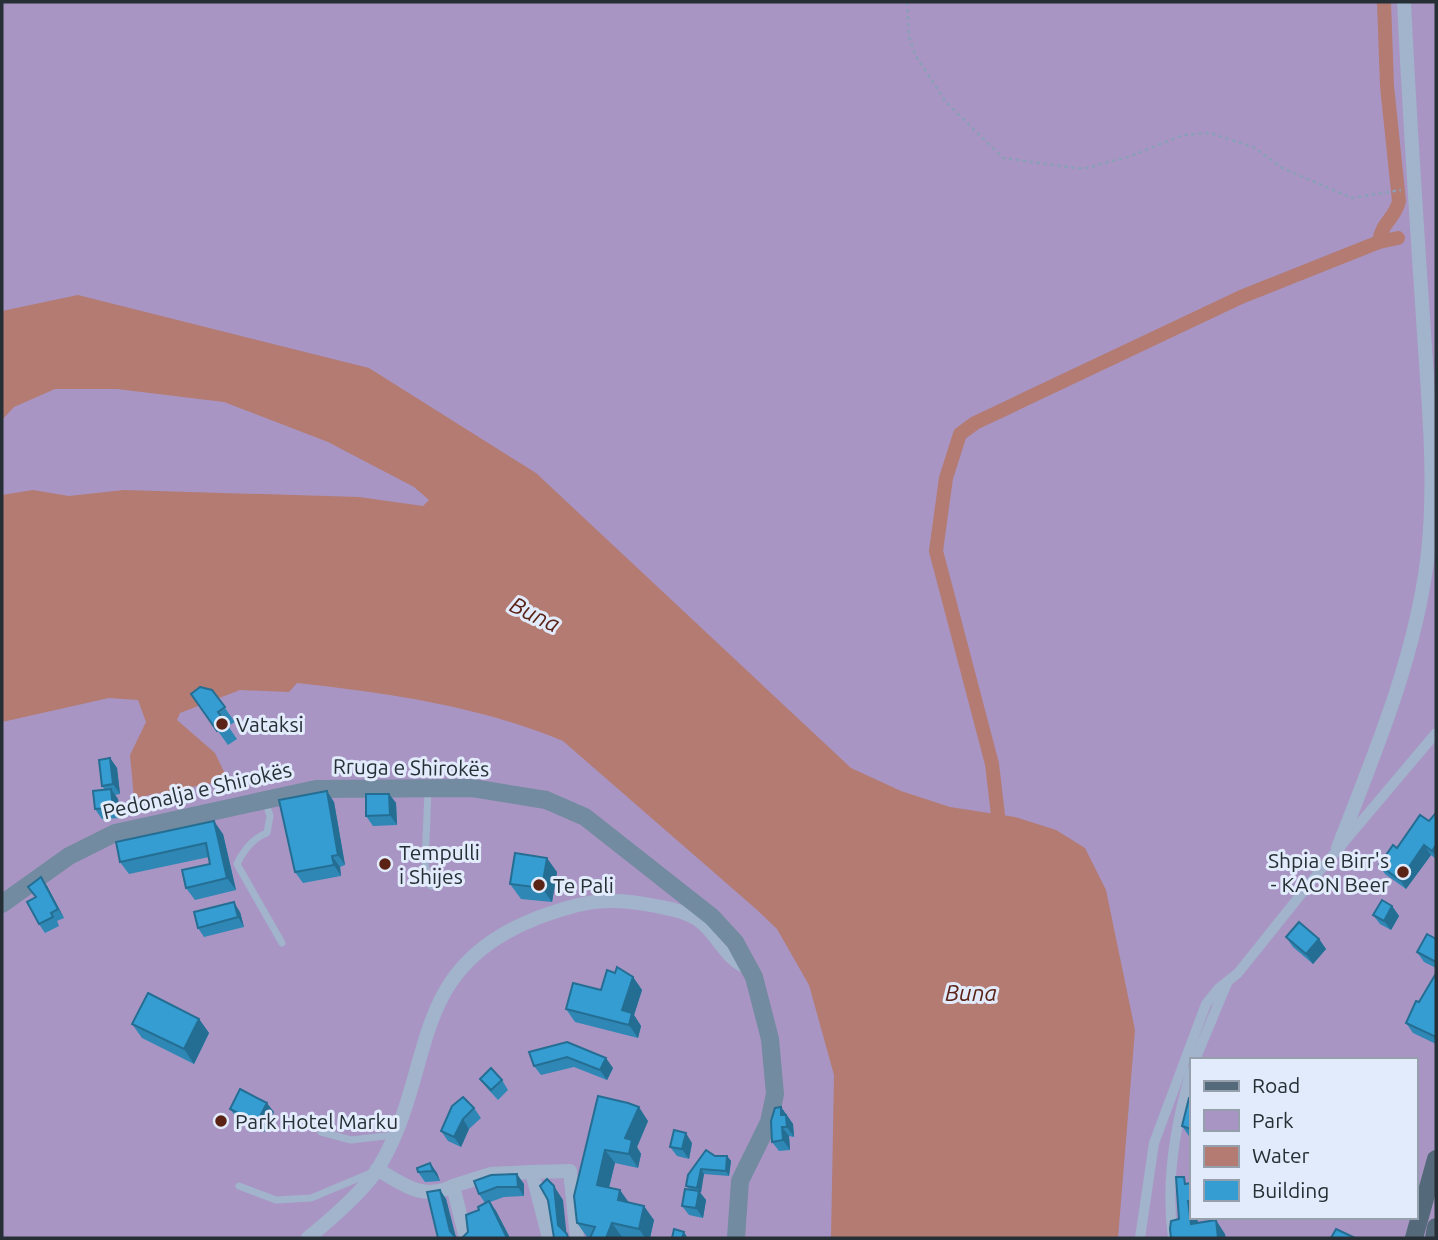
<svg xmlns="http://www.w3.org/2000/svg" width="1438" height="1240" viewBox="0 0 1438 1240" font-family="Ubuntu,sans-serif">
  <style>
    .green { fill: #a995c3; fill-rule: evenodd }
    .water { fill: #b37b72 }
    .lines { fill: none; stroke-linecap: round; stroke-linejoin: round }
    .canal { stroke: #b37b72; stroke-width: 14 }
    .path { stroke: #8ba0b8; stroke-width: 2.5; stroke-dasharray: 3.5 3.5; stroke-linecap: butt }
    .service { stroke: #a1b4cc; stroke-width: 7 }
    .pedestrian { stroke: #a1b4cc; stroke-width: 10 }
    .minor { stroke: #a1b4cc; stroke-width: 14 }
    .secondary { stroke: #728ba0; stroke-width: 18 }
    .primary { stroke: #546979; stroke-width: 18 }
    .wall { fill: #2e87b5 }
    .shaded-wall { fill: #256e93 }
    .building { fill: #359dd2; stroke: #256e93; stroke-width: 2 }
    .poi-dot { fill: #5b2216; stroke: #e2ebfb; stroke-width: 2.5 }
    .labels { text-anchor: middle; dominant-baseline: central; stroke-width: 6; stroke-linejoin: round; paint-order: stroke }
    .poi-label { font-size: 21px; fill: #252f35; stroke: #e2ebfb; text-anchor: start }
    .street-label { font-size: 21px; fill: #252f35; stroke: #e2ebfb }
    .water-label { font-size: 23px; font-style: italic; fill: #5b2216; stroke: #e2ebfb }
  </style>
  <rect width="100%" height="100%" fill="#d6e1f3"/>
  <path class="green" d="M2,2h1434v1236h-1434zM1191,1060h224v157h-224z"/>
  <path class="water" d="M78,295l291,73 167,105 315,295 50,23 49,16 65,10 41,13 29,18 21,42 29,140 -17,208h-287l3,-163 -25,-90 -32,-56 -21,-20 -193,-168c-84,-35 -175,-48 -266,-58l-8,9 -49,-2 -60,23 -3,7 38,33 13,27 -94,18 -4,-43 16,-33 -8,-22 -29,-2 -107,24v-227l31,-5 36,6 55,-6 235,7 64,9 6,-6 -15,-13 -86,-45 -104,-40 -107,-13h-62l-41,18 -12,13v-109z"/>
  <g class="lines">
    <g class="canal">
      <polyline points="1379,242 1398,238"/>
      <path d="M998,815l-6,-51 -56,-213 10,-73 14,-44 15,-11 266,-126 138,-55c3,-21 16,-23 20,-41l-12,-115 -3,-84"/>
    </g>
    <polyline class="path" points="907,2 909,37 916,56 945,101 1003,158 1083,169 1131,156 1183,135 1210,133 1253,147 1284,169 1352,198 1401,190"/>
    <g class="service">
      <polyline points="428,790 425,865 431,886"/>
      <path d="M265,800l5,16 -3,17c-14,5 -24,18 -30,31l45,79"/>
      <polyline points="321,1132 351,1140 394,1135"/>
      <polyline points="239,1186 276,1200 311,1198 371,1173"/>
    </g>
    <g class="pedestrian">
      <polyline points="1195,1060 1227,983"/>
      <polyline points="1140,1238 1154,1143 1206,1004 1218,989 1238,973 1322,868 1436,733"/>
      <path d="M1173,1238c-8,-56 2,-113 18,-167"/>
    </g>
    <g class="minor">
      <path d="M1338,848c36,-94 76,-186 89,-287 10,-81 1,-162 -4,-243 -7,-105 -14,-211 -19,-316"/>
      <path d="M377,1169c27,16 46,32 76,17"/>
      <path d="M308,1238c22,-18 56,-47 71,-71 59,-100 25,-197 158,-249 46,-17 70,-22 119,-12 15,3 33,6 45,16 17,13 27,41 49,46"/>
      <polyline points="466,1238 453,1186 491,1174 532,1172"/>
      <polyline points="549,1238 532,1172 570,1171 577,1238"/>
    </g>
    <polyline class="secondary" points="2,904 69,856 115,833 316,789 472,788 546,800 585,817 712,917 735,942 754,977 770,1039 775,1094 769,1122 740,1181 736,1238"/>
    <g class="primary">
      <polyline points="1414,1238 1436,1159"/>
      <polyline points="1434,1238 1436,1227"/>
    </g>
  </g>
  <g class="wall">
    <polygon points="212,690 235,722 228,726 237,739 228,745 191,694"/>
    <polygon points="110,758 117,768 120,794 115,795 118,799 120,818 102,819 95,809 105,790 102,786"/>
    <polygon points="389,794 396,803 397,825 373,826 366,816"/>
    <polygon points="334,802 345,865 340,867 341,876 303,883 295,872"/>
    <polygon points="1436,813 1436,859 1431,855 1406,889 1385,874 1379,865 1397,848 1429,821"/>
    <polygon points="223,834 236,890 195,900 186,888 210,864 209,857 129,874 120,862"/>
    <polygon points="557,872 552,902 521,899 510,884"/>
    <polygon points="47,886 64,918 57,921 59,926 45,933 39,924 36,898 28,887"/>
    <polygon points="1392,906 1399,916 1391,930 1380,924 1373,915"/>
    <polygon points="240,912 244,927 204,937 198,928"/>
    <polygon points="1286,937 1319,939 1326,949 1313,964 1293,947"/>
    <polygon points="1436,939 1436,968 1424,962 1417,952"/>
    <polygon points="1436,976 1436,1044 1413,1033 1406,1023"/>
    <polygon points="633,977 642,990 634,1015 641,1026 638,1038 575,1022 566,1009 601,990"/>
    <polygon points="199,1019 209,1033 194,1064 142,1038 132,1024"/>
    <polygon points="567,1042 613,1068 607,1080 574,1067 541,1075 534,1066"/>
    <polygon points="480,1079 502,1080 508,1090 498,1100 487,1088"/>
    <polygon points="598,1096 648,1121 637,1147 641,1154 638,1168 615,1163 609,1188 654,1220 650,1238 627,1238 622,1237 622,1238 590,1238 587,1237 577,1223"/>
    <polygon points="1191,1098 1191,1139 1182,1126"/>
    <polygon points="781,1107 793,1124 794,1137 789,1136 790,1150 779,1151 772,1142"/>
    <polygon points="474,1108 481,1118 469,1129 461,1147 448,1141 441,1131"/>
    <polygon points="230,1109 274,1112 264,1132 237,1118"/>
    <polygon points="692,1143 689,1159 677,1156 670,1147"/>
    <polygon points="715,1156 727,1156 731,1161 729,1176 704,1174 700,1193 706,1200 703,1218 689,1215 682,1206 689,1189 686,1186 688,1175"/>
    <polygon points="430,1163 437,1173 440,1181 425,1182 418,1172"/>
    <polygon points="474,1181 524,1184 524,1196 504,1197 490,1202 496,1211 510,1238 438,1238 440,1190 446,1199 456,1237 462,1238 468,1232 479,1210 485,1203 479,1194"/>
  </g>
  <g class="shaded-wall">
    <polygon points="110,758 117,768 120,794 113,784"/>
    <polygon points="111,789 118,799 120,818 113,808"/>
    <polygon points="327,791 334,802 345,865 338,855"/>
    <polygon points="389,794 396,803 397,825 390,815"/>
    <polygon points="214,821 223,834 236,890 227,878"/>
    <polygon points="1424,845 1431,855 1406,889 1400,880"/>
    <polygon points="1436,845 1436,857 1432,851"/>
    <polygon points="332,856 340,867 341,876 334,865"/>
    <polygon points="547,858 557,872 552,902 542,888"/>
    <polygon points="41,877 47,886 64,918 58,909"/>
    <polygon points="234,902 240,912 244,927 238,917"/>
    <polygon points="1392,906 1399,916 1391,930 1384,921"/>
    <polygon points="1319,939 1326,949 1313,964 1306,954"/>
    <polygon points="633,977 642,990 634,1015 641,1026 638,1038 629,1025 622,1010"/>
    <polygon points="199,1019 209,1033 194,1064 184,1049"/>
    <polygon points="606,1058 613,1068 607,1080 600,1070"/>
    <polygon points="267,1103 274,1112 264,1132 257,1122"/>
    <polygon points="639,1107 648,1121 637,1147 641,1154 638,1168 629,1154 625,1138"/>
    <polygon points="781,1107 793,1124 794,1137 787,1127 781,1115"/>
    <polygon points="463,1119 469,1129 461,1147 454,1137"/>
    <polygon points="782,1127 789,1136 790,1150 783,1140"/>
    <polygon points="686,1133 692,1143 689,1159 682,1149"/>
    <polygon points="605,1150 615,1163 606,1199 597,1185"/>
    <polygon points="727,1156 731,1161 729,1176 726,1171"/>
    <polygon points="430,1163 437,1173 440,1181 433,1171"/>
    <polygon points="701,1169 704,1174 701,1193 697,1188"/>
    <polygon points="517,1174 524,1184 524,1196 518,1187"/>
    <polygon points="554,1186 563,1200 567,1238 558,1225"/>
    <polygon points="440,1190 446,1199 456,1238 450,1231"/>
    <polygon points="620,1190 630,1204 618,1200"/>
    <polygon points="699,1191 706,1200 703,1218 696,1208"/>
    <polygon points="489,1201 496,1211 510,1238 507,1238"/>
    <polygon points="1188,1201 1191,1206 1191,1217 1197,1217 1201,1238 1191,1224"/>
    <polygon points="644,1206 654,1220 650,1238 645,1238 639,1229"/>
    <polygon points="1216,1220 1225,1234 1226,1238 1218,1238"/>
    <polygon points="612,1223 622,1237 622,1238 606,1238"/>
    <polygon points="684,1232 687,1237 687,1238 682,1238"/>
  </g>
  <g class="building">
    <polygon points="200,687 212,690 225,707 218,712 227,725 217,731 191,694"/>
    <polygon points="110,758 113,784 102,786 99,760"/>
    <polygon points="111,789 113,808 95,809 93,791"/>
    <polygon points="327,791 338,855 332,856 334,865 295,872 279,800"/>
    <polygon points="366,794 389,794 390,815 366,816"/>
    <polygon points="1436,813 1436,845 1432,851 1424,845 1400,880 1379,865 1393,845 1397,848 1420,815 1429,821"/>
    <polygon points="214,821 227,878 186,888 182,870 210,864 206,843 120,862 116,842"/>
    <polygon points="515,853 547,858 542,888 510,884"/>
    <polygon points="41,877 58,909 51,913 53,917 39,924 27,902 36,897 28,887"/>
    <polygon points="1382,900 1392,906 1384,921 1373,915"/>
    <polygon points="234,902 238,917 198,928 194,912"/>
    <polygon points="1299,922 1319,939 1306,954 1286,937"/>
    <polygon points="1427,934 1436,939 1436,962 1417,952"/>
    <polygon points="617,967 633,977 622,1010 632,1013 629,1025 566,1009 573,983 601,990 607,970 615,973"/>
    <polygon points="1435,975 1436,976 1436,1037 1406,1023 1416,1001 1419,1002"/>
    <polygon points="148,993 199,1019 184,1049 132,1024"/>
    <polygon points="567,1042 606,1058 600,1070 567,1057 534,1066 529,1052"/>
    <polygon points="491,1068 502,1080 491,1090 480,1079"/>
    <polygon points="240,1089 267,1103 257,1122 230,1109"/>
    <polygon points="598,1096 628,1103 639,1107 625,1138 632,1140 629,1154 605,1150 597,1185 620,1190 618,1200 644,1206 639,1229 612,1223 606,1238 590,1238 595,1227 577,1223 574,1196"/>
    <polygon points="463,1097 474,1108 463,1119 454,1137 441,1131 452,1106"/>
    <polygon points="1189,1098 1191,1098 1191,1129 1182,1126"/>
    <polygon points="781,1107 781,1115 786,1115 787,1127 782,1127 783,1140 772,1142 771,1121 775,1108"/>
    <polygon points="674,1130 686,1133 682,1149 670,1147"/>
    <polygon points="706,1150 715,1156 727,1156 726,1171 701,1169 697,1188 686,1186 688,1175"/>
    <polygon points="430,1163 433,1171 418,1172 417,1168"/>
    <polygon points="517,1174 518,1187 497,1187 479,1194 474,1181 491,1175"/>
    <polygon points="1176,1177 1184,1177 1185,1184 1191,1183 1191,1201 1188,1201 1191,1224 1216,1220 1218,1238 1171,1238 1170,1229 1171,1221 1179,1219"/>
    <polygon points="547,1179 554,1186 558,1225 567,1234 568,1238 554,1238 548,1200 540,1186"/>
    <polygon points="685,1189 699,1191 696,1208 682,1206"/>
    <polygon points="440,1190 450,1231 456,1238 462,1238 468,1232 466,1215 479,1210 478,1207 489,1201 507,1238 438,1238 427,1192"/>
    <polygon points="674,1229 684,1232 682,1238 672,1238"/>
    <polygon points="1336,1229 1355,1238 1331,1238"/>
  </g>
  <g class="poi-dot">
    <circle cx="222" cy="724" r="7"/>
    <circle cx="385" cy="864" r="7"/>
    <circle cx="1403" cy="872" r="7"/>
    <circle cx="539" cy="885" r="7"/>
    <circle cx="221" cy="1121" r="7"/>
  </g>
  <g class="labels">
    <g class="poi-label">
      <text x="236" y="724">Vataksi</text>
      <text x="399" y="852">Tempulli<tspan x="399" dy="24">i Shijes</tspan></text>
      <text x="1389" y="860" text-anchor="end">Shpia e Birr's<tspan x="1389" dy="24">- KAON Beer</tspan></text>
      <text x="553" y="885">Te Pali</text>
      <text x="235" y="1121">Park Hotel Marku</text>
    </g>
    <g class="street-label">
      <text transform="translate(411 767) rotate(1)">Rruga e Shirokës</text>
      <text transform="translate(197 790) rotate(-13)">Pedonalja e Shirokës</text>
    </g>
    <g class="water-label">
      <text transform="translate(535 614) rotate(26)">Buna</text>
      <text x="971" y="992">Buna</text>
    </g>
  </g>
  <rect width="1438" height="1240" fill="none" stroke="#252f35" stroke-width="7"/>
  <rect x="1190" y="1058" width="228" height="161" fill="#e2ebfb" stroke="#96a0ac" stroke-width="2"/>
  <rect x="1204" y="1081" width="35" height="10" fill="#546979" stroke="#96a0ac" stroke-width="2"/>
  <text x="1252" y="1093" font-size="21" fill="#252f35">Road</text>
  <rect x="1204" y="1110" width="35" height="21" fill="#a995c3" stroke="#96a0ac" stroke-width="2"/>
  <text x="1252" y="1128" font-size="21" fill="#252f35">Park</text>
  <rect x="1204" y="1146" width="35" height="21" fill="#b37b72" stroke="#96a0ac" stroke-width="2"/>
  <text x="1252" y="1163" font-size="21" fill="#252f35">Water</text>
  <rect x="1204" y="1180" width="35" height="21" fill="#359dd2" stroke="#96a0ac" stroke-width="2"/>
  <text x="1252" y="1198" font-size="21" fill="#252f35">Building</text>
</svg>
